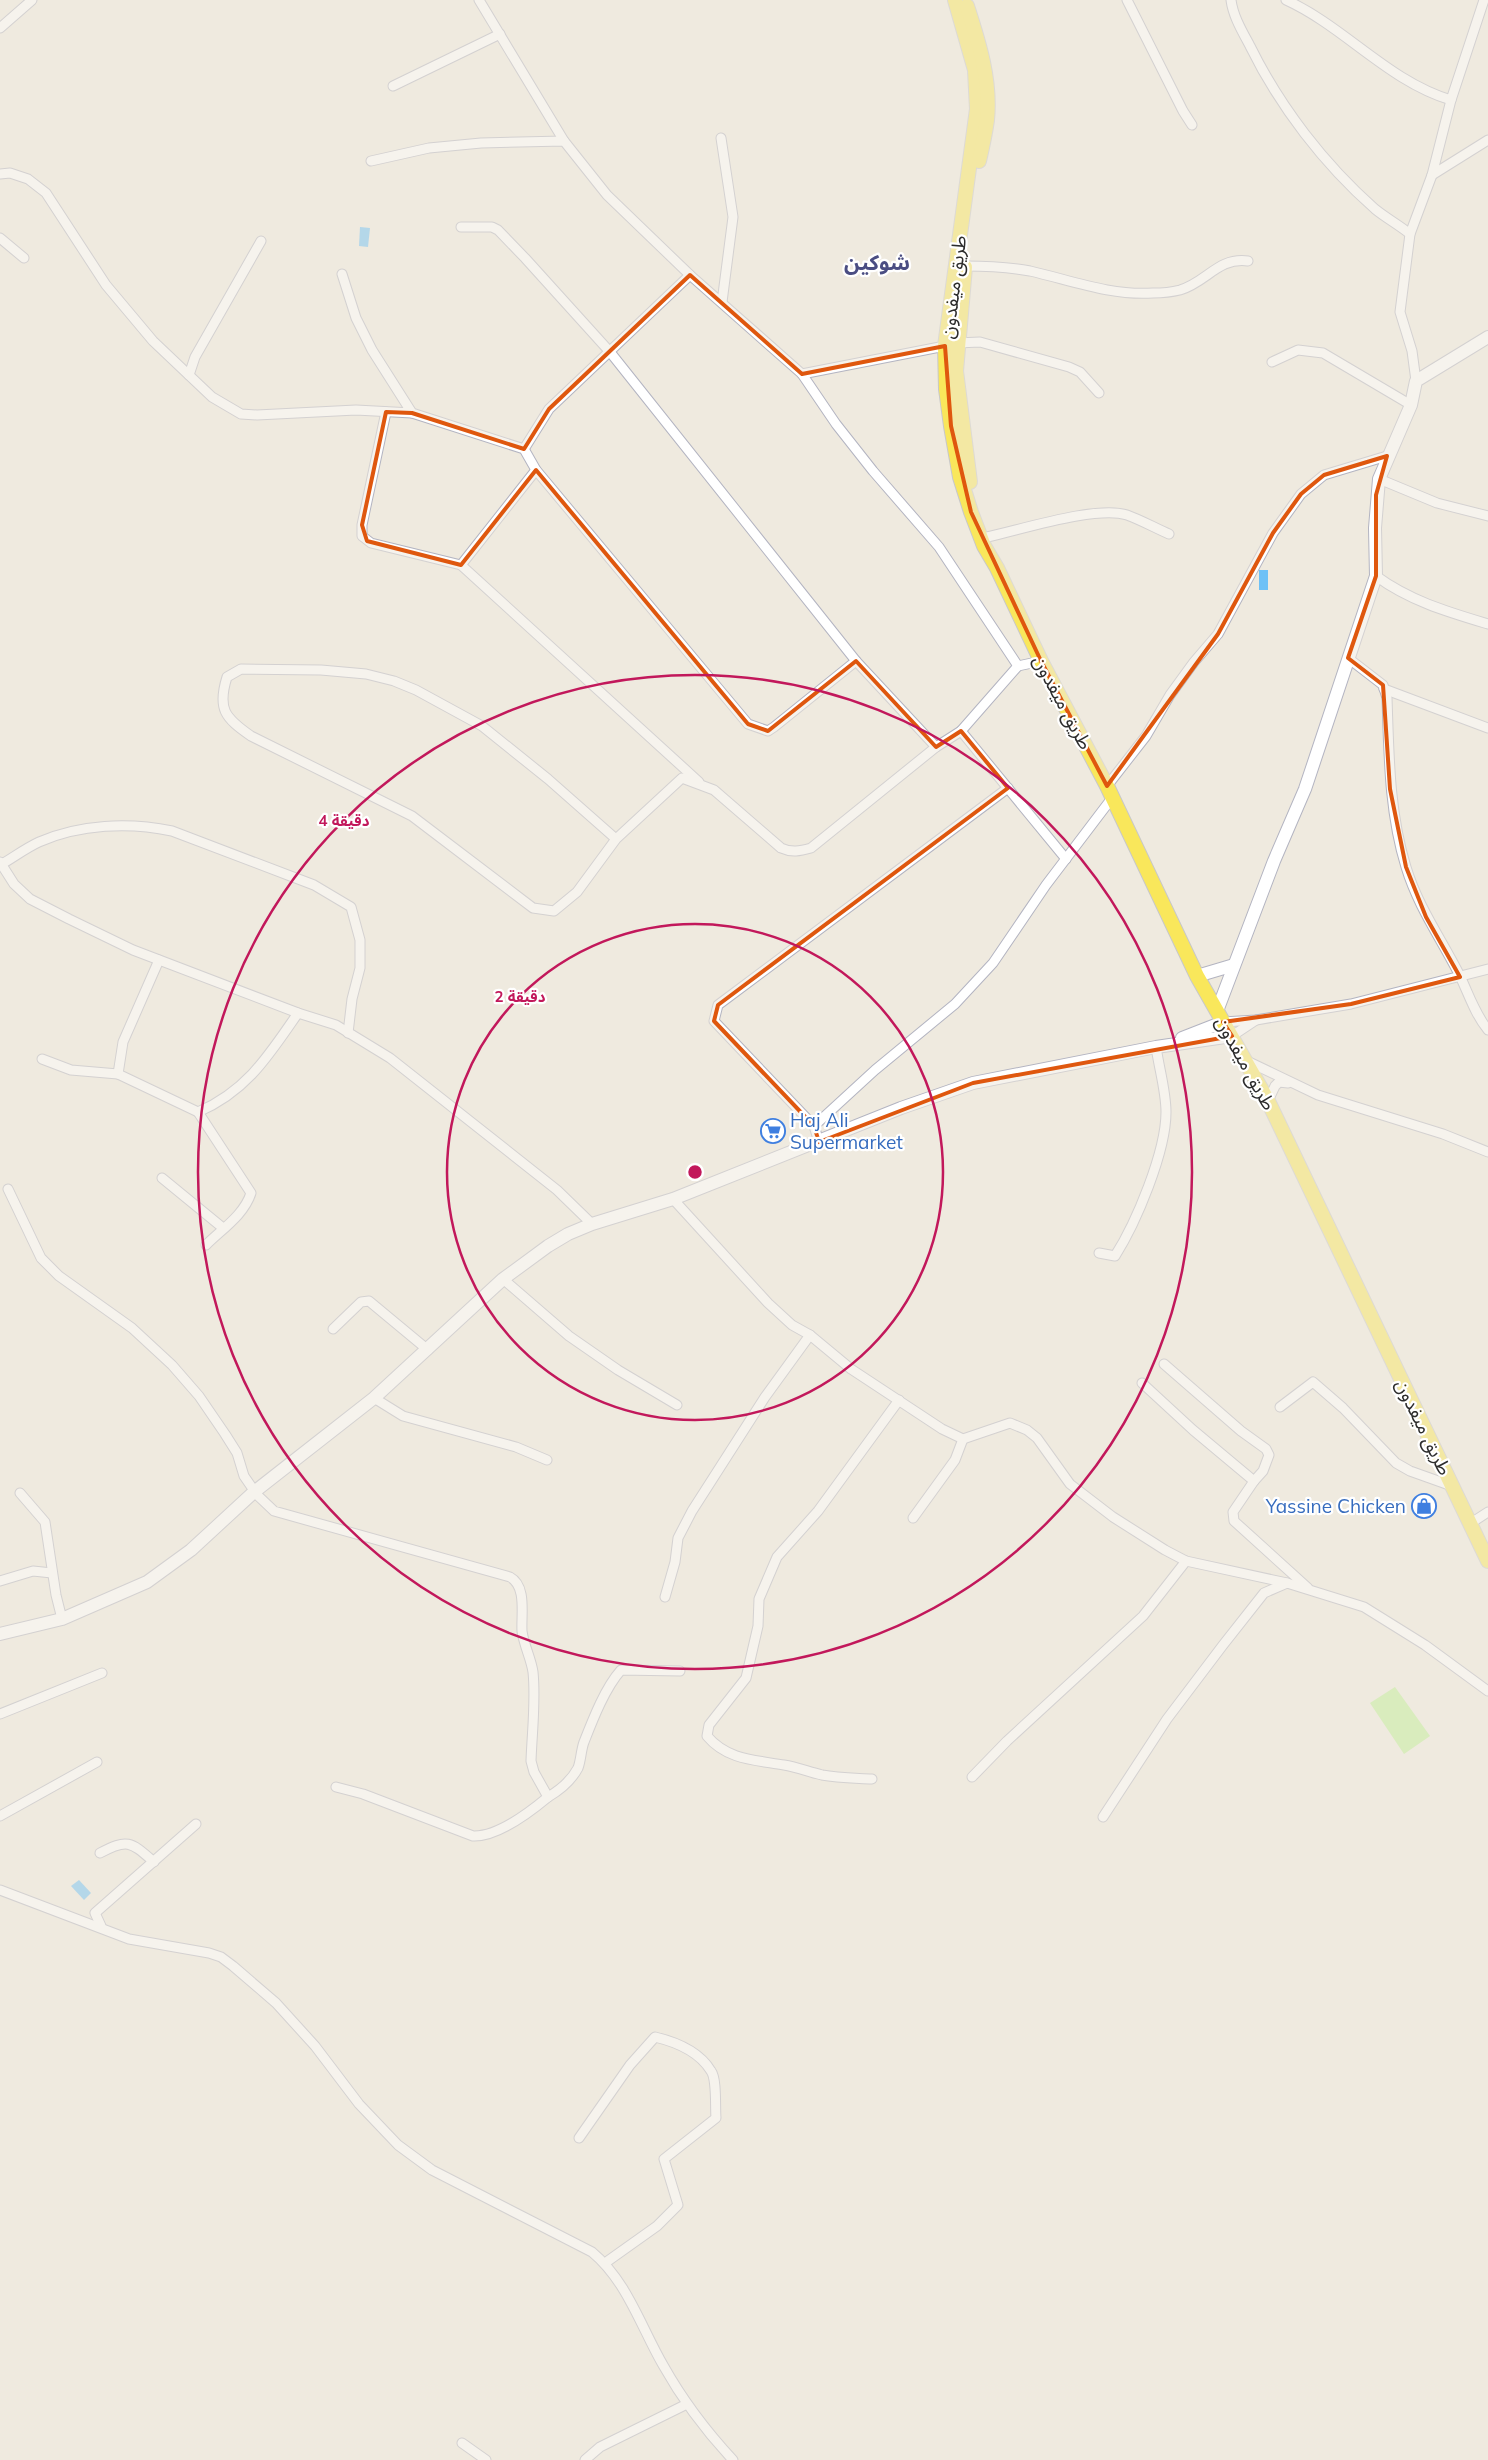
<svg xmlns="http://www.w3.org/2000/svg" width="1488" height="2460" viewBox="0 0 1488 2460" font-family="Mulish,'Noto Sans Arabic',sans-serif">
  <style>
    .pitch { fill: #bef095 }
    .water { fill: #6ec1f6 }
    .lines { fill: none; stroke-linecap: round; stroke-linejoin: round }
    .street-casing { stroke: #b3b4c1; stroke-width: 11 }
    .secondary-casing { stroke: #b3b4c1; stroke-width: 14 }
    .primary-casing { stroke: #c8c8c8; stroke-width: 16 }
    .street { stroke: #fff; stroke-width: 9 }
    .secondary { stroke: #fff; stroke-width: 12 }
    .primary { stroke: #f9e75b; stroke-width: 14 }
    .marked { fill: none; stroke: #df570e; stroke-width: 4; stroke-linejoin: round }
    .ring { fill: none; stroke: #c2185b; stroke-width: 2.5 }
    .labels { text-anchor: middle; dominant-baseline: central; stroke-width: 4.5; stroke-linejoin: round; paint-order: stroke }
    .street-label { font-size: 19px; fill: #2d2d2d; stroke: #fff }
    .shop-label { font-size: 19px; fill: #366cbe; stroke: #fff; text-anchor: start }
    .quarter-label { font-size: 21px; font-weight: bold; fill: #4a4d82; stroke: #fff }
    .centre { fill: #c2185b; stroke: #fff; stroke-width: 2.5 }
    .ring-label { font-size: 15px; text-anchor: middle; font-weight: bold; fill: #c2185b; stroke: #fff; stroke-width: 4.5; stroke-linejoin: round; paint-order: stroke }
  </style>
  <rect width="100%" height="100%" fill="#efeadf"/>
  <polygon class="pitch" points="1395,1687 1430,1736 1404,1754 1370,1703"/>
  <g class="water">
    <polygon points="360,227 370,228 368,247 359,246"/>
    <rect x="1259" y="570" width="9" height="20"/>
    <polygon points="79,1880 91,1893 84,1900 71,1886"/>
  </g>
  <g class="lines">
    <defs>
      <g id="street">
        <polyline points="479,0 564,141"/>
        <polyline points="1127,0 1183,111 1192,125"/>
        <path d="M1231,0c2,16 11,31 19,46 30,61 74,118 125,163 11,9 24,16 35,25"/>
        <path d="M1286,0c59,27 102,81 165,100"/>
        <polyline points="0,28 32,0"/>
        <polyline points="393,86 500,34"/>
        <polyline points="721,138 733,217 722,302"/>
        <polyline points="371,161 429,148 481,143 564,141 607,195 690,275 802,374"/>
        <polyline points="0,174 10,173 28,179 46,193 106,285 153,341 212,397 241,414 257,415 356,410 412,413"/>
        <polyline points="1432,175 1488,140"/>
        <polyline points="0,238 24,258"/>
        <path d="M965,266c22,0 43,1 65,5 40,9 81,25 123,22 8,0 19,-1 27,-3 27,-8 38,-33 68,-29"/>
        <polyline points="342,274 356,318 372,350 412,413 524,449 536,470 748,724 768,731 774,727 856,661 610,352 525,258 498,230 492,227 461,227"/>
        <polyline points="957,343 980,342 1069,367 1080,372 1099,393"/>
        <polyline points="945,346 802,374 836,424 873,471 939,547 1018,666"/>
        <polyline points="1272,362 1298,350 1323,353 1411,405"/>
        <polyline points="189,375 195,357 261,241"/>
        <polyline points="1416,381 1412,351 1400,312 1410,234 1432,175 1451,100 1484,0"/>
        <polyline points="386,412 362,525 362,536 371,543 461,565"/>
        <polyline points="524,449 549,409 690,275"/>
        <polyline points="536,470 461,565 699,782"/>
        <polyline points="1379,479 1437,503 1488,516"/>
        <path d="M987,537c33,-7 110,-32 140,-22 14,5 28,13 42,19"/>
        <path d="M1376,576c34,25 72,36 112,48"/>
        <path d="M1348,658l35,27 4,13c2,57 2,114 19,169 12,40 36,73 54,109 9,19 15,38 28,54"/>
        <polyline points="856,661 936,747"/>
        <polyline points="1384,689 1488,728"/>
        <polyline points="961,731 1018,666 1041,661"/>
        <polyline points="1107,786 1146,736 1170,695 1194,662 1218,634 1273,533 1301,494 1324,475 1387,456"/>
        <path d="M616,839l-68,-60 -66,-53 -66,-36 -22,-9 -28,-7 -45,-4 -80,-1 -14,8c-10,32 -2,41 24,59l161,80 121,92 21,3 23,-19 39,-53 66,-61 32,12 67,58c11,5 19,3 30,0l125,-101 25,-16 105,128"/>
        <polyline points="0,862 14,884 30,899 69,919 133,950 298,1013 336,1025 390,1058 557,1190 592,1224"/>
        <path d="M2,864c12,-7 24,-16 37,-22 41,-18 90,-20 133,-11l142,54 37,22 9,33v28l-8,31 -4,34"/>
        <path d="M159,960l-36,82 -5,32 80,38c49,-21 71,-57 100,-99"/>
        <polyline points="1223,1022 1256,1020 1351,1004 1488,969"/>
        <polyline points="1232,1036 1256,1020"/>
        <polyline points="42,1059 71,1070 118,1074"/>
        <polyline points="1247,1061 1318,1095 1443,1134 1488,1152"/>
        <polyline points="1268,1101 1275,1086 1279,1082 1288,1083"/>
        <path d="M198,1112l53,81c-7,22 -29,36 -45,52"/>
        <polyline points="814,1126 875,1070 955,1004 993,963 1046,885 1112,798"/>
        <polyline points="819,1142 814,1126 714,1021 718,1005 1008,788"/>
        <polyline points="162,1178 223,1228"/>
        <polyline points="8,1189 41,1258 59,1276 132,1328 172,1365 199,1396 225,1434 237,1453 244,1476 255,1492"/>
        <polyline points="673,1199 768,1303 792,1325 810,1335 851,1369 942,1429 963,1439 1010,1423 1027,1430 1037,1438 1070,1484 1113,1517 1165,1550 1186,1561 1287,1583"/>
        <path d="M1099,1253l16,3c21,-33 51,-104 51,-144 0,-21 -7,-44 -10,-65"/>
        <polyline points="503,1279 569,1336 618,1370 677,1405"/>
        <polyline points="333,1329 361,1302 369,1301 428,1350"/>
        <polyline points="1164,1364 1241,1431 1266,1449 1269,1455 1263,1471 1254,1481"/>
        <polyline points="1142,1383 1193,1430 1254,1481 1233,1512 1234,1521 1308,1588"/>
        <polyline points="374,1398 403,1416 516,1447 547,1460"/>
        <polyline points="1280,1407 1313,1382 1343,1408 1396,1463 1410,1471 1452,1486"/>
        <path d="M254,1492l20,19 236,66c17,9 11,38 12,54 2,15 9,27 11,41 3,29 -1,60 -2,89l3,11 14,25c-18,15 -51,40 -75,39l-110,-42 -27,-7"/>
        <polyline points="20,1493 45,1522 56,1595 62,1619"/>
        <polyline points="913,1518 955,1460 963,1439"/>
        <polyline points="1471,1523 1488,1512"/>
        <polyline points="0,1581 33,1571 52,1573"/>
        <polyline points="665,1597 675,1562 678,1538 692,1511 765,1397 810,1335"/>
        <polyline points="0,1714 102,1673"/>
        <polyline points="972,1777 1007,1741 1143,1616 1186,1561"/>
        <path d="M872,1779c-17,-1 -34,-1 -50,-4 -13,-3 -25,-8 -38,-10 -29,-5 -57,-5 -77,-29l2,-11 37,-47 12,-52 1,-27 18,-42 41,-46 81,-111"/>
        <path d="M548,1797c12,-7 23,-16 30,-29 3,-8 3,-18 6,-26 9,-23 21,-54 37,-72l59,1"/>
        <polyline points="0,1816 97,1762"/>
        <polyline points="1103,1817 1167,1719 1223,1645 1264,1593 1287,1583 1364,1607 1425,1645 1488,1691"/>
        <path d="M100,1853c28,-15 31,-11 54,9"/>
        <path d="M0,1890l129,49 80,14 12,4 12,9 43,37 39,43 44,58 39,41 34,25 160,82c35,29 49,75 71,113 19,34 43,66 70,95"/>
        <polyline points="101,1926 95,1913 196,1824"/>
        <path d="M579,2138l51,-73 25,-28c21,5 44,14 56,34 6,8 4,36 5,47l-52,41 14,46 -21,21 -52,37"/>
        <polyline points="462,2443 486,2460"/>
        <polyline points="585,2460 600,2447 687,2404"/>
      </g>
      <g id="secondary">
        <polyline points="1197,976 1234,965"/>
        <polyline points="1217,1011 1274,861 1305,789 1376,576 1375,528 1379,479 1411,405 1416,381 1488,337"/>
        <polyline points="1182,1038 1223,1022"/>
        <polyline points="0,1634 62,1619 147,1582 191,1550 254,1492 374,1398 503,1279 548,1246 568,1234 592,1224 673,1199 901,1108 973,1083 1156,1047 1232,1036"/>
      </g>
      <g id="primary">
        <polyline points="955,0 975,70 977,109 945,346 946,389 951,426 960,477 971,512 984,546 997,568 1041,661 1107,786 1197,976 1268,1101 1488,1561"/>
        <path d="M967,6c12,37 24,75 20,114 -2,14 -5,28 -8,41"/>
        <polyline points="965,267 956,371 970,482"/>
      </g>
    </defs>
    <use href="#street" class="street-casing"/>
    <use href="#secondary" class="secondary-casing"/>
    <use href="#primary" class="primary-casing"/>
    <use href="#street" class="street"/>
    <use href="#secondary" class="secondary"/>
    <use href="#primary" class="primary"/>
  </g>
  <path d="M0 0H1488V2460H0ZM690,275l112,99 143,-28 6,80 20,86 70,149 66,125 111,-152 55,-101 28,-39 23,-19 63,-19 -11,39v81l-28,82 35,27 7,104 16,78 20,50 34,60 -109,27 -128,18 9,14 -259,47 -154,59 -5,-16 -100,-105 4,-16 290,-217 -47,-57 -25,16 -80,-86 -88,70 -20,-7 -212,-254 -75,95 -94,-24 -5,-16 24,-113 26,1 112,36 25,-40z" fill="#efeadf" fill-opacity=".55" fill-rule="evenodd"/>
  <path class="marked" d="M690,275l112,99 143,-28 6,80 20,86 70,149 66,125 111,-152 55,-101 28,-39 23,-19 63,-19 -11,39v81l-28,82 35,27 7,104 16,78 20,50 34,60 -109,27 -128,18 9,14 -259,47 -154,59 -5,-16 -100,-105 4,-16 290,-217 -47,-57 -25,16 -80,-86 -88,70 -20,-7 -212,-254 -75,95 -94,-24 -5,-16 24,-113 26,1 112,36 25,-40z"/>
  <g class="ring">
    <circle cx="695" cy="1172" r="248"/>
    <circle cx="695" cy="1172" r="497"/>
  </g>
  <defs>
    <symbol id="supermarket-ring" viewBox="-11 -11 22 22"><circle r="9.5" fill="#fff" stroke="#3f7fe0" stroke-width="1.5"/><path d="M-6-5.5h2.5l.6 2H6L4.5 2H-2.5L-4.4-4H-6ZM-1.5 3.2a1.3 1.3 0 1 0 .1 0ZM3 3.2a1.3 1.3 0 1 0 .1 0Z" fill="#3f7fe0"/></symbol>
    <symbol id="shop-ring" viewBox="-11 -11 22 22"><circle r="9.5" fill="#fff" stroke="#3f7fe0" stroke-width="1.5"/><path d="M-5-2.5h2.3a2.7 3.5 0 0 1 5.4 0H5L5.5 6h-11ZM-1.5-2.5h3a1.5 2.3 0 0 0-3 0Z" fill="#3f7fe0"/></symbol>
  </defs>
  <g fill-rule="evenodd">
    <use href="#supermarket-ring" x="759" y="1117" width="28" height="28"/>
    <use href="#shop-ring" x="1410" y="1492" width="28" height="28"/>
  </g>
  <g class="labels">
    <g class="street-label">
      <text transform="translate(953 287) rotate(-83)">طريق ميفدون</text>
      <text transform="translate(1063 702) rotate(62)">طريق ميفدون</text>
      <text transform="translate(1246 1063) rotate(61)">طريق ميفدون</text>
      <text transform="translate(1424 1427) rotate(64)">طريق ميفدون</text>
    </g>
    <g class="shop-label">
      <text x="790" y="1120">Haj Ali<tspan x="790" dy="22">Supermarket</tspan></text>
      <text x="1406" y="1506" text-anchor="end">Yassine Chicken</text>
    </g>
    <g class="quarter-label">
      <text x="877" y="262">شوكين</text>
    </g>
  </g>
  <circle cx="695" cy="1172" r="8" class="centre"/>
  <g class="ring-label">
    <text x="344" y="826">4 دقيقة</text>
    <text x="520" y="1002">2 دقيقة</text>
  </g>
</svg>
